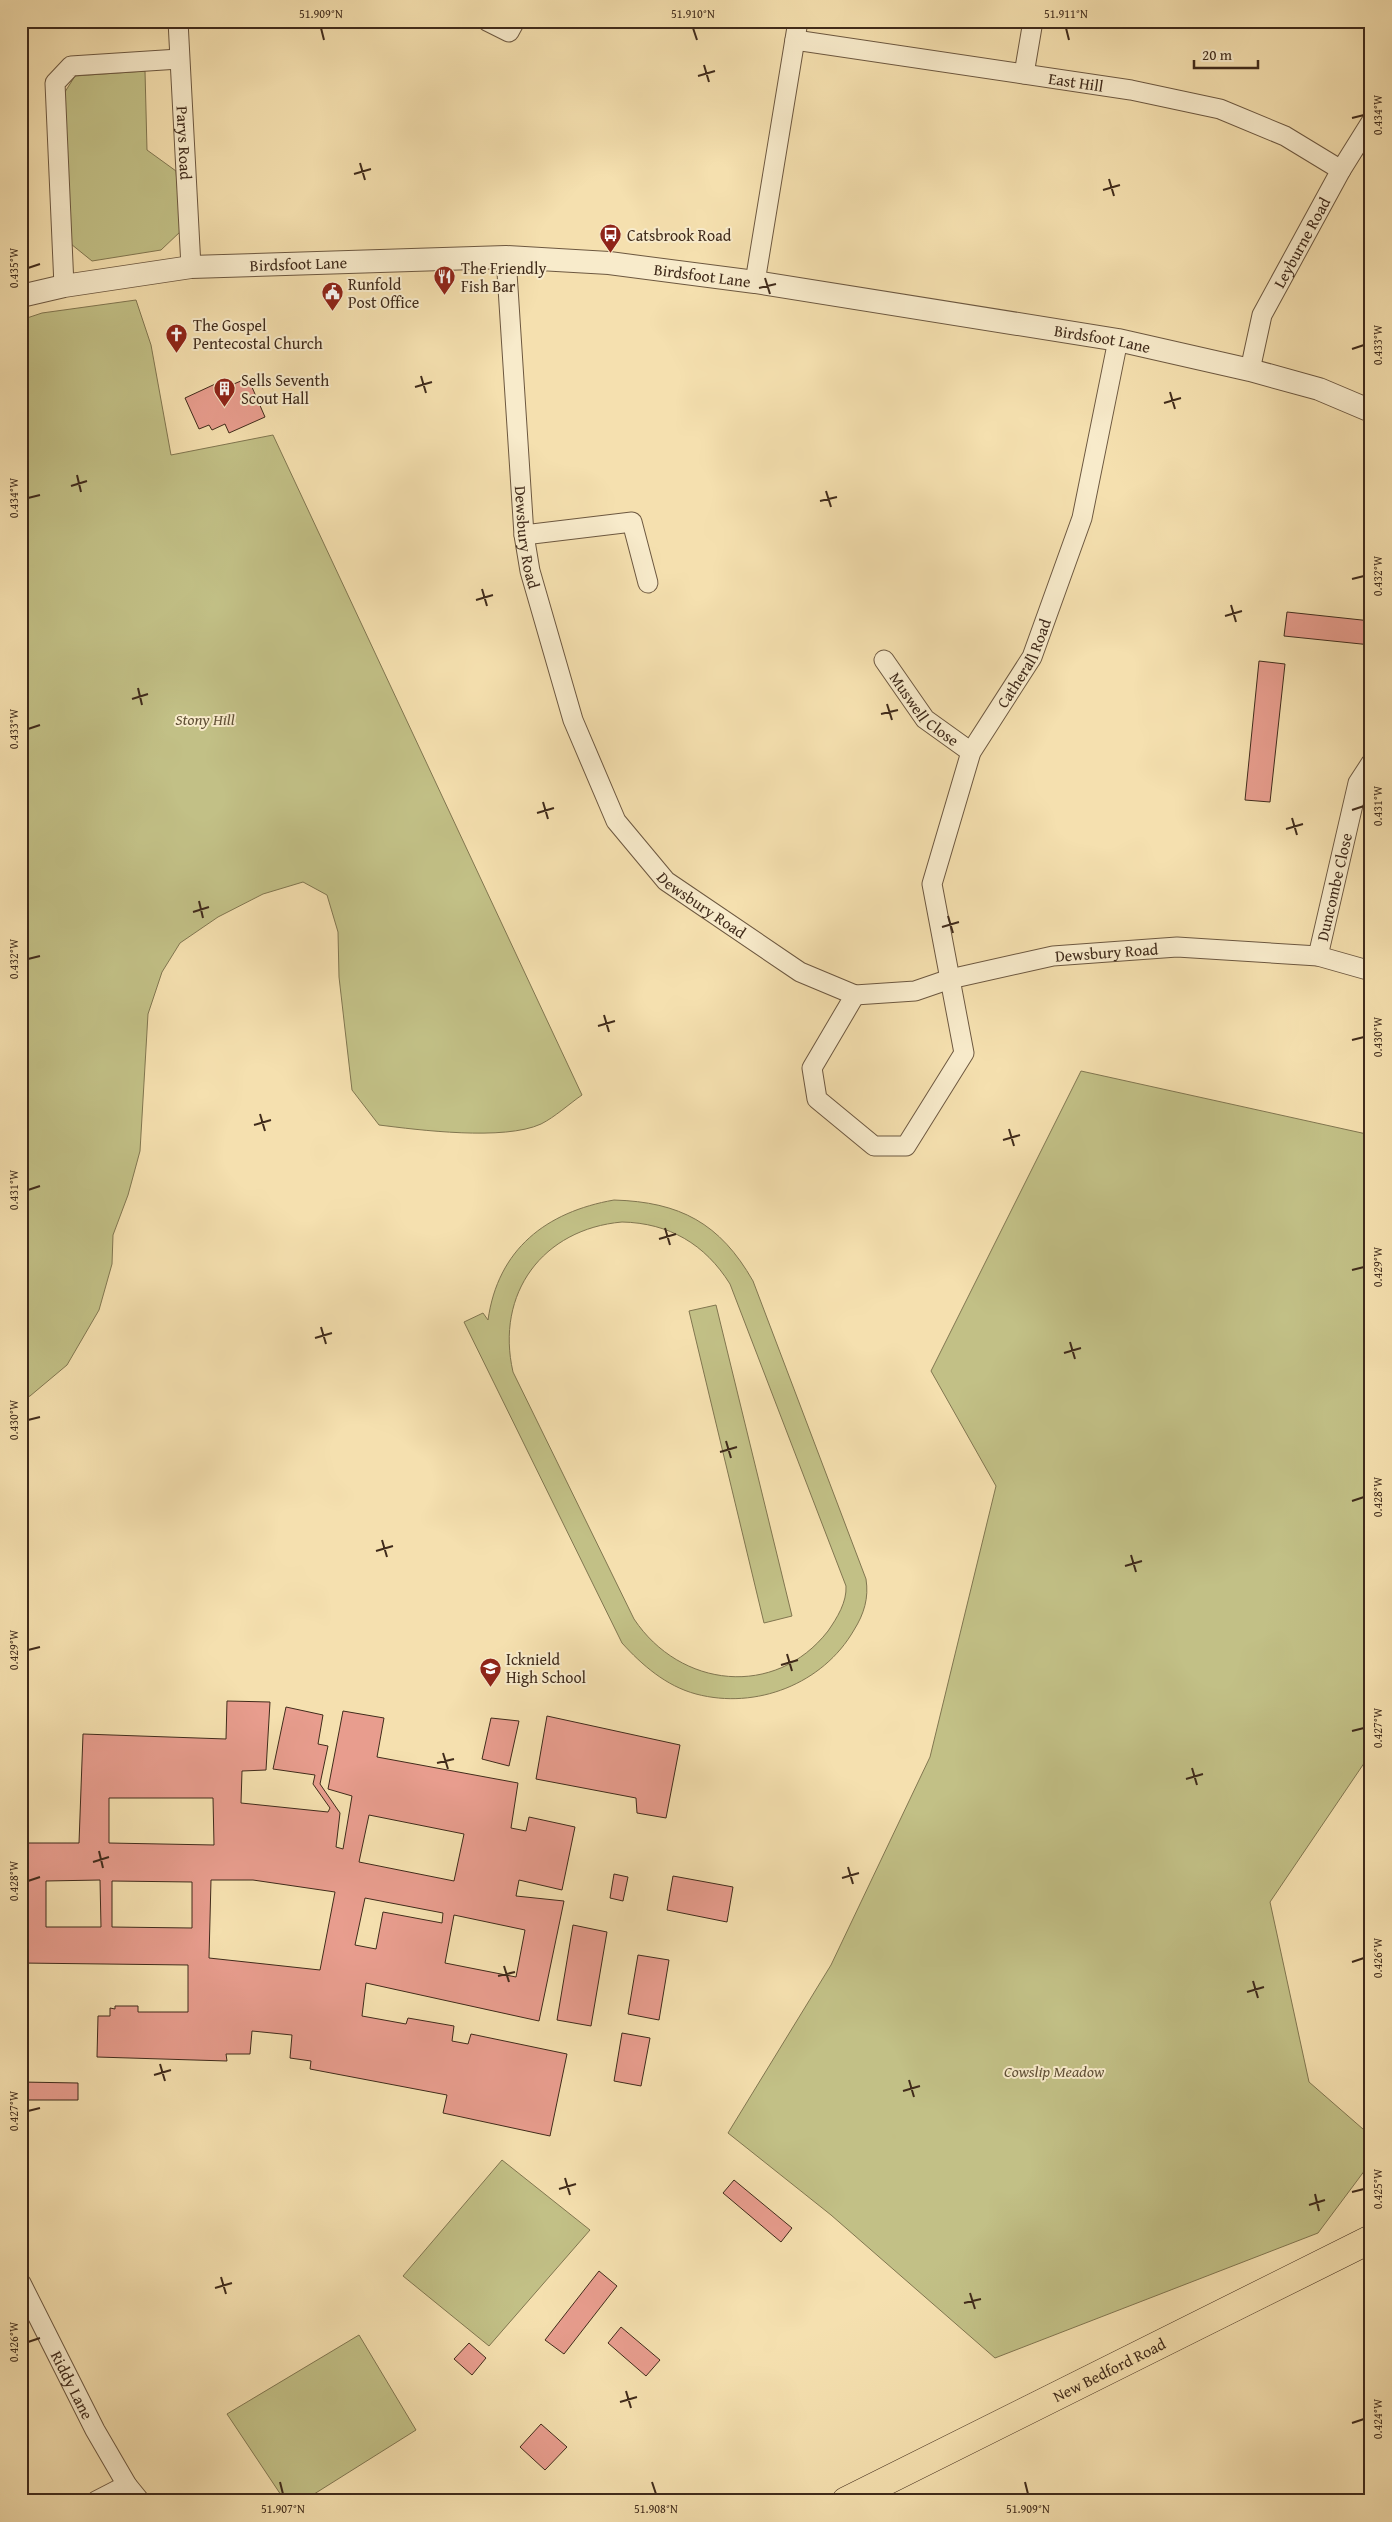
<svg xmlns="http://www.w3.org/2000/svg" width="1392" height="2522" viewBox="0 0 1392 2522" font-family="'Gentium Book Plus',serif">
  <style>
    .green { fill: #c2c086; stroke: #817650; fill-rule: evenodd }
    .building { fill: #e89d8e; stroke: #402b1b; fill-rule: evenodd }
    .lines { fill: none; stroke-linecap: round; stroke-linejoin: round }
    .minor-casing { stroke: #6d5840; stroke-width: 21 }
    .tertiary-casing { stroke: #6d5840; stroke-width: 24 }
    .trunk-casing { stroke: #402b1b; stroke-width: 29 }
    .minor { stroke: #f8ebcb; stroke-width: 19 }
    .tertiary { stroke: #f8ebcb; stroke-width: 22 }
    .trunk { stroke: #f5e0af; stroke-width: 28 }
    .ticks { fill: none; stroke: #402b1b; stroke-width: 2 }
    .labels { text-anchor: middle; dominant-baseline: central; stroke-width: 4; stroke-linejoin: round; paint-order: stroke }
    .street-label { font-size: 16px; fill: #402b1b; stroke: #f8ebcb }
    .poi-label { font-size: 16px; fill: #402b1b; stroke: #f8ebcb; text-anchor: start }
    .park-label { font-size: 16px; font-style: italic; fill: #605036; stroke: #f8ebcb }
    .neatline { fill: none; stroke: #402b1b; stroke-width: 2 }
    .ticks-label { font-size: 12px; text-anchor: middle; fill: #402b1b }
  </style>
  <rect width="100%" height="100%" fill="#f5e0af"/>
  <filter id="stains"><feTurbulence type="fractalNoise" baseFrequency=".004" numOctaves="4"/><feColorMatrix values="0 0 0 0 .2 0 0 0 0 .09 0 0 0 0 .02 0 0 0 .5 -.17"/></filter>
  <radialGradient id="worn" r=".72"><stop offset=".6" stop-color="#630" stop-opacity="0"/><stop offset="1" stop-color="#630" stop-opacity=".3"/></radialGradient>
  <g class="green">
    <polygon points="145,71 147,150 176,171 181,231 161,250 92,261 71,244 63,95 75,76"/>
    <path d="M136,300l15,45 20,110 102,-20 309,660c-13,9 -27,22 -41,29 -37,17 -122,6 -162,1l-27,-35 -13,-113 -1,-45 -11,-37 -24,-13 -40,12 -45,23 -38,26 -18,29 -14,42 -8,137 -12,44 -15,40 -1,29 -13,46 -32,55 -37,31 -9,4v-1080l21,-7z"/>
    <polygon points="1081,1071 1371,1135 1371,1753 1270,1902 1309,2082 1371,2136 1371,2162 1318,2233 995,2358 831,2215 728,2133 831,1965 930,1757 996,1486 931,1371"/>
    <path d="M614,1200c66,2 106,23 139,81l113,298c3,19 -2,35 -12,51 -31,54 -98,80 -158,64 -30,-8 -54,-29 -74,-51l-158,-321 19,-9 5,7c10,-71 58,-108 126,-120zM622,1222c47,1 83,22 108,62l116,302c1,16 -9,32 -18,45 -53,68 -148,57 -194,-12l-121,-247c-18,-79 30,-143 109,-150z"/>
    <polygon points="716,1305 792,1616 764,1623 689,1311"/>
    <polygon points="502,2160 590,2230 489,2346 403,2276"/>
    <polygon points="359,2335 416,2430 303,2501 285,2501 227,2414"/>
  </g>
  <g class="building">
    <polygon points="248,378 265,417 229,433 225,424 212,430 209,425 199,429 185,398 226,379 229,386"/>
    <polygon points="1287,612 1371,621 1371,645 1284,636"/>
    <polygon points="1259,661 1285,664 1270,802 1245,800"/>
    <path d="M227,1701l43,1 -4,68 -24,1 -1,32 87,9 2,-4 -17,-24 2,-9 -42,-6 13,-62 37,8 -5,29 10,2 -8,38 20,29 -4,34 7,2 9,-53 -24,-7 15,-78 41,7 -7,39 141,26 -7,45 15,3 3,-14 46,10 -13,63 -43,-10 -3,16 48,5 -25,120 -173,-38 -4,33 44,8 2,-6 46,8 -2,15 16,3 3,-10 96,20 -17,82 -107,-23 4,-18 -137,-26 1,-8 -21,-3 2,-23 -40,-4 -2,23h-24l1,7 -130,-4 1,-41h12v-8l5,1v-3h23v6h50v-47l-167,-2v-120h58l4,-109 143,5zM109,1798h104l1,47 -105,-2zM369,1815l95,19 -10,47 -95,-19zM100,1880l1,47h-55v-46zM211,1880h42l82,12 -15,78 -111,-12zM112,1881l80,1v46l-80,-1zM365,1898l78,15 -1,10 -59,-11 -7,37 -21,-4zM454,1915l71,15 -9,47 -71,-14z"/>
    <polygon points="547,1716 680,1745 666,1818 637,1813 636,1798 536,1779"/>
    <polygon points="491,1718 519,1721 509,1766 482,1759"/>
    <polygon points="614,1874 628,1877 623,1901 610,1898"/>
    <polygon points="673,1876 733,1887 727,1922 667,1910"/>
    <polygon points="573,1925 607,1932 591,2026 557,2020"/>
    <polygon points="638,1955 669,1960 659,2020 628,2014"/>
    <polygon points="622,2033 650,2038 641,2086 614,2081"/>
    <polygon points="21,2082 78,2083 78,2100 21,2100"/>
    <polygon points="734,2180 792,2228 781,2242 723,2193"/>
    <polygon points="599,2271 617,2286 564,2354 545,2340"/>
    <polygon points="621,2327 660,2360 646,2376 608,2343"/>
    <polygon points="469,2343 486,2358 472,2375 454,2359"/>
    <polygon points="541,2424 567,2447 545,2470 520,2447"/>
  </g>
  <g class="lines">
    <defs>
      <g id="minor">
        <path id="s1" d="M178,21l13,246"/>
        <polyline points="487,21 509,32 515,21"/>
        <path id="s2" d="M795,40l336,50 89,19 65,27 56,34"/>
        <polyline points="1024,74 1033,21"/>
        <path id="s3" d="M506,257l18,278 6,36 43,149 43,101 50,60 134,91 55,23 60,-4 35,-12 103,-23 124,-9 141,9 53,15"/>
        <polyline points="755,282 798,21"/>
        <polyline points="64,286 55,83 71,66 179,59"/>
        <path id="s4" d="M1250,370l12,-55 79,-145 30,-48"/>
        <polyline points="524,535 632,522 648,583"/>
        <path id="s5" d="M884,660l41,59 46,33"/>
        <path id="s6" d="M1318,956l40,-173 13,-20"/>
        <path id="s7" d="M855,995l-43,73 5,31 57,47h32l58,-93 -32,-169 39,-132 61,-95 50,-139 36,-178"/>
        <path id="s8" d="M21,2283l74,147 32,55 13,16"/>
        <polyline points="96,2501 127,2485"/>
      </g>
      <g id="tertiary">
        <path id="s9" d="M21,296l43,-10 127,-19 315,-10 103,6 146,19 363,58 132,30 69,19 52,22"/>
      </g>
      <g id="trunk">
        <path id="s10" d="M846,2501l525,-262"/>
      </g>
    </defs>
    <use href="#minor" class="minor-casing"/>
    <use href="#tertiary" class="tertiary-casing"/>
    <use href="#trunk" class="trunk-casing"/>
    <use href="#minor" class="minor"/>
    <use href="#tertiary" class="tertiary"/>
    <use href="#trunk" class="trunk"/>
  </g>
  <path class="ticks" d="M321,28l3,12M693,28l4,12M1066,28l3,12M704,65l5,17M698,76l17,-5M1352,118l12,-3M360,163l5,17M354,174l17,-5M1109,179l5,17M1103,190l17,-5M28,268l12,-4M765,278l5,16M759,288l17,-4M1352,349l12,-4M421,376l5,17M415,387l17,-5M1170,392l5,17M1164,403l17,-5M77,475l4,17M71,486l16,-5M826,491l5,16M28,498l12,-3M820,501l17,-4M1352,579l12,-3M482,589l5,17M476,600l17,-5M1231,605l5,17M1225,616l17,-5M138,688l4,17M132,699l16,-5M887,704l5,16M881,714l17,-4M28,729l12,-4M543,802l5,17M1352,810l12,-4M537,813l17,-5M1292,818l5,17M1286,829l17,-5M199,901l4,17M193,912l16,-5M948,916l5,17M942,927l17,-5M28,959l12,-3M604,1015l5,17M598,1026l17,-5M1352,1040l12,-3M260,1114l5,17M254,1125l17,-5M1009,1129l5,17M1003,1140l17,-5M28,1190l12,-4M665,1228l5,17M659,1239l17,-5M1352,1270l12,-3M321,1327l5,17M315,1338l17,-5M1070,1342l5,17M1064,1353l17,-5M28,1420l12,-3M726,1441l5,17M720,1452l17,-5M1352,1501l12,-4M382,1540l5,17M376,1551l17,-5M1131,1555l5,17M1125,1566l17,-5M28,1650l12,-3M787,1654l5,17M781,1665l17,-5M1352,1731l12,-3M443,1753l5,16M437,1763l17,-4M1192,1768l5,17M1186,1779l17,-5M99,1851l4,17M93,1862l16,-5M848,1867l5,17M842,1878l17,-5M28,1881l12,-4M1352,1962l12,-4M504,1966l5,16M498,1976l17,-4M1253,1981l5,17M1247,1992l17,-5M160,2064l5,17M154,2075l17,-5M909,2080l5,17M903,2091l17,-5M28,2111l12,-3M565,2178l5,17M559,2189l17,-5M1352,2192l12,-3M1315,2194l4,17M1309,2205l16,-5M221,2277l5,17M215,2288l17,-5M970,2293l5,16M964,2303l17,-4M28,2342l12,-4M626,2391l5,17M620,2402l17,-5M1352,2423l12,-4M280,2482l3,12M652,2482l4,12M1025,2482l3,12"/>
  <defs>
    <symbol id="bus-pin" viewBox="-11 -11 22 30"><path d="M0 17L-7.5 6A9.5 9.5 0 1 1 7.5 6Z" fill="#8f2418" stroke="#f8ebcb"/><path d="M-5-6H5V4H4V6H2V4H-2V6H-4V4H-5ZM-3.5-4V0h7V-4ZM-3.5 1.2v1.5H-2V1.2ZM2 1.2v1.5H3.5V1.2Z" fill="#fff"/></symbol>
    <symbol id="restaurant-pin" viewBox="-11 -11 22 30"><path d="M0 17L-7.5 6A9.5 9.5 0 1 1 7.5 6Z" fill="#8f2418" stroke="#f8ebcb"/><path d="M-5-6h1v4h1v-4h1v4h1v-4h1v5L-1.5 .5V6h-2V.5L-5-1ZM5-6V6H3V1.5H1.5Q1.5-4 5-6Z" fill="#fff"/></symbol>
    <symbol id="civic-pin" viewBox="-11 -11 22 30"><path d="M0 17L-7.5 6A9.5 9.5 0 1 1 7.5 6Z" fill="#8f2418" stroke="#f8ebcb"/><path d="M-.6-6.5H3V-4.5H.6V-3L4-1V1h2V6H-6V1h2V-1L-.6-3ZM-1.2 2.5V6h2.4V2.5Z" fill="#fff"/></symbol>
    <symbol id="church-pin" viewBox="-11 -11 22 30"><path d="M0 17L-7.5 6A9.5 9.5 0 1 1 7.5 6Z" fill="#8f2418" stroke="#f8ebcb"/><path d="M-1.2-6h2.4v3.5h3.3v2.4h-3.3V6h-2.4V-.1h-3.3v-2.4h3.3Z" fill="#fff"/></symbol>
    <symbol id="building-pin" viewBox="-11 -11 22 30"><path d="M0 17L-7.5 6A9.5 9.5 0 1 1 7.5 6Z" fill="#8f2418" stroke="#f8ebcb"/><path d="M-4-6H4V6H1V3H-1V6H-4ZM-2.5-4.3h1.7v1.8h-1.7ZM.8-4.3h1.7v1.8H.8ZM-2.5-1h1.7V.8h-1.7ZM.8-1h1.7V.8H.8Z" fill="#fff"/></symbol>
    <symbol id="school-pin" viewBox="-11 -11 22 30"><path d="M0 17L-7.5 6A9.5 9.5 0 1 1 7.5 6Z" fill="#8f2418" stroke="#f8ebcb"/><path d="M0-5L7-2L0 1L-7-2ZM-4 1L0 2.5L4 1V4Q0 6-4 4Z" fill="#fff"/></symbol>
  </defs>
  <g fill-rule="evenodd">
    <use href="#bus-pin" x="598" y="222" width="25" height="34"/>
    <use href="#restaurant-pin" x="432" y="264" width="25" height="34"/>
    <use href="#civic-pin" x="320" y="280" width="25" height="34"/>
    <use href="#church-pin" x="164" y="322" width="25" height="34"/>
    <use href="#building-pin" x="212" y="376" width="25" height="34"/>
    <use href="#school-pin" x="478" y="1656" width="25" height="34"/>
  </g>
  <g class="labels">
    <g class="street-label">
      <text stroke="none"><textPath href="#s2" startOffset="284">East Hill</textPath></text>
      <text stroke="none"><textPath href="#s1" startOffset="122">Parys Road</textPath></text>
      <text stroke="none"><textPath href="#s4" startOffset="139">Leyburne Road</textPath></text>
      <text stroke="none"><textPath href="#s9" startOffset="280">Birdsfoot Lane</textPath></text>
      <text stroke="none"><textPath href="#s9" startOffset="685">Birdsfoot Lane</textPath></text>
      <text stroke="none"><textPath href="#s9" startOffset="1090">Birdsfoot Lane</textPath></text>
      <text stroke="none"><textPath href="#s3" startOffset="281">Dewsbury Road</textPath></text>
      <text stroke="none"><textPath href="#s7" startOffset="745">Catherall Road</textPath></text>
      <text stroke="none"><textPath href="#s5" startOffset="64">Muswell Close</textPath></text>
      <text stroke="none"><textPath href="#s6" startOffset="71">Duncombe Close</textPath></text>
      <text stroke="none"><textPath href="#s3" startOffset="701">Dewsbury Road</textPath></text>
      <text stroke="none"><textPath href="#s3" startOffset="1136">Dewsbury Road</textPath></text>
      <text stroke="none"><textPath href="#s10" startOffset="294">New Bedford Road</textPath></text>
      <text stroke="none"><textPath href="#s8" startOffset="114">Riddy Lane</textPath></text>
    </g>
    <g class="poi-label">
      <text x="627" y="235">Catsbrook Road</text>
      <text x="461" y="268">The Friendly<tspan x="461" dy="18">Fish Bar</tspan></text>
      <text x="348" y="284">Runfold<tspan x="348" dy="18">Post Office</tspan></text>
      <text x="193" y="325">The Gospel<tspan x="193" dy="18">Pentecostal Church</tspan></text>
      <text x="241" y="380">Sells Seventh<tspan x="241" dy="18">Scout Hall</tspan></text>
      <text x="506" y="1659">Icknield<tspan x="506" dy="18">High School</tspan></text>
    </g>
    <g class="park-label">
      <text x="205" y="719">Stony Hill</text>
      <text x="1054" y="2071">Cowslip Meadow</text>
    </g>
  </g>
  <rect width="1392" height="2522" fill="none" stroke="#f5e0af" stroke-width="55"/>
  <path d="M1194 60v8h64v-8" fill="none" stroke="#402b1b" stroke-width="2.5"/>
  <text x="1202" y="60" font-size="15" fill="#402b1b" stroke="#f8ebcb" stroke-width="4" paint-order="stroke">20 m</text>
  <rect x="28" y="28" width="1336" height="2466" class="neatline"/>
  <g class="ticks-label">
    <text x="321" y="18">51.909°N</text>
    <text x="693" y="18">51.910°N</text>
    <text x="1066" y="18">51.911°N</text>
    <text transform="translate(1378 115) rotate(-90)" y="4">0.434°W</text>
    <text transform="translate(14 268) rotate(-90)" y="4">0.435°W</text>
    <text transform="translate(1378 345) rotate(-90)" y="4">0.433°W</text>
    <text transform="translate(14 498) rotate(-90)" y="4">0.434°W</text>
    <text transform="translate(1378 576) rotate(-90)" y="4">0.432°W</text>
    <text transform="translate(14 729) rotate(-90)" y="4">0.433°W</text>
    <text transform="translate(1378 806) rotate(-90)" y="4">0.431°W</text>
    <text transform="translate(14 959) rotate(-90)" y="4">0.432°W</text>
    <text transform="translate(1378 1037) rotate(-90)" y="4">0.430°W</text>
    <text transform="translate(14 1190) rotate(-90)" y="4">0.431°W</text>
    <text transform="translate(1378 1267) rotate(-90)" y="4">0.429°W</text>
    <text transform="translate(14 1420) rotate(-90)" y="4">0.430°W</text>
    <text transform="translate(1378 1497) rotate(-90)" y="4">0.428°W</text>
    <text transform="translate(14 1650) rotate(-90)" y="4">0.429°W</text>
    <text transform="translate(1378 1728) rotate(-90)" y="4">0.427°W</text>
    <text transform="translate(14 1881) rotate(-90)" y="4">0.428°W</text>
    <text transform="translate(1378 1958) rotate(-90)" y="4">0.426°W</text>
    <text transform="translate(14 2111) rotate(-90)" y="4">0.427°W</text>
    <text transform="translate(1378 2189) rotate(-90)" y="4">0.425°W</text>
    <text transform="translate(14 2342) rotate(-90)" y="4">0.426°W</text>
    <text transform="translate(1378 2419) rotate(-90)" y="4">0.424°W</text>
    <text x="283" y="2513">51.907°N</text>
    <text x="656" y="2513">51.908°N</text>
    <text x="1028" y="2513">51.909°N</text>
  </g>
  <rect width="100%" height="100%" filter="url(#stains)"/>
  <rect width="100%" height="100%" fill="url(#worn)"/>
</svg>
